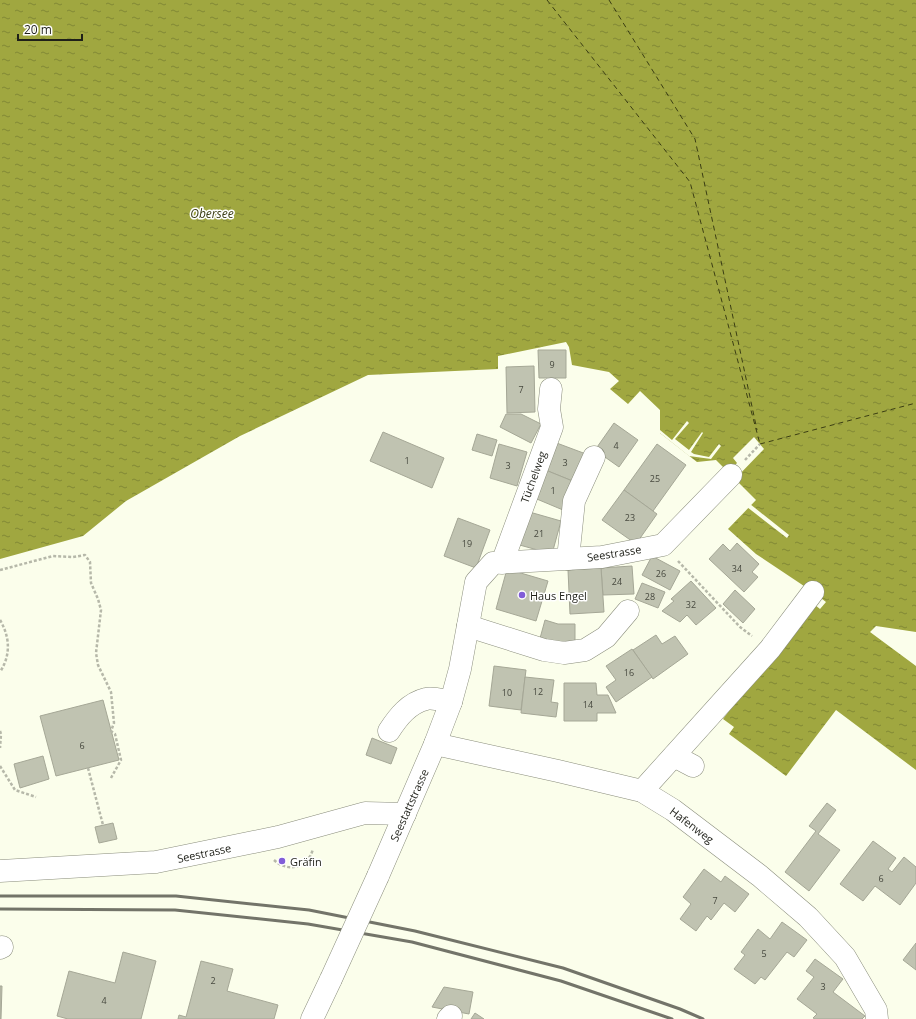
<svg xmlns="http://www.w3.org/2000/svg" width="916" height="1019" viewBox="0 0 916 1019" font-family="'Open Sans',sans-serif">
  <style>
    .water { fill: url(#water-ripples) }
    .pier { fill: #fbfeeb }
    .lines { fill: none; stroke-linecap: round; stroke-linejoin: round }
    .ferry { stroke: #3b3e13; stroke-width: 1; stroke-dasharray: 5 4; stroke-linecap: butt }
    .building { fill: #c0c3b1; stroke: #a5a796 }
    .minor-casing { stroke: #8a8d7c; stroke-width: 23 }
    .path { stroke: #b6b8a9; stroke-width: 2.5; stroke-dasharray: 3 2; stroke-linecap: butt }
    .minor { stroke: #fff; stroke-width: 22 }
    .rail { stroke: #737469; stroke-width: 3 }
    .minor-bridge-casing { stroke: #8a8d7c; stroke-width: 23; stroke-linecap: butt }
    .minor-bridge { stroke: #fff; stroke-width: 22 }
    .poi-dot { fill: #815dd8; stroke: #fff; stroke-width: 1.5 }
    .labels { text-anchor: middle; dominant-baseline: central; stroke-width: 3; stroke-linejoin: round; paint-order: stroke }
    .number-label { font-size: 9px; fill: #47493f }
    .street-label { font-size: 11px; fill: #1f2019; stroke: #fff }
    .poi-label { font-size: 11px; fill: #1f2019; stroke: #fff; text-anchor: start }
    .water-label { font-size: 12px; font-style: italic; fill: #3b3e13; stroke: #fff }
  </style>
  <defs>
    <pattern id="water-ripples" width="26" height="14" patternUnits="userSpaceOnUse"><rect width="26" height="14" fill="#a0a740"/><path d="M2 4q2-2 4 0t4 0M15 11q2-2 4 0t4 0" fill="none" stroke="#828835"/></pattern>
  </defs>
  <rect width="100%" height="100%" fill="#fbfeeb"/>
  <polygon class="water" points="0,0 916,0 916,632 876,626 870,632 916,666 916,770 836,710 786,776 729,734 734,727 723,719 810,601 820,609 826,602 813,592 756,554 728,529 756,500 716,460 697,462 660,433 660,410 640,391 628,404 610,389 619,381 609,372 572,365 569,347 566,342 498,356 498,369 368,375 240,436 126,501 83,536 0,559"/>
  <g class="pier">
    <polygon points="687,421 689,423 675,439 689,450 702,432 703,433 691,452 694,454 709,457 719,444 721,446 711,459 689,456 660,433 660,430 672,440"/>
    <polygon points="754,437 764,449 735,479 728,473 737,463 733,458"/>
    <polygon points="750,504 789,535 787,538 747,507"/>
  </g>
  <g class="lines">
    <g class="ferry">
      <polyline points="547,0 690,182 760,444"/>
      <polyline points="609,0 695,139 757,430"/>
      <polyline points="760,444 916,403"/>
    </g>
  </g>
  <g class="building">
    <polygon points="538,350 566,350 566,378 539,378"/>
    <polygon points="534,366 535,412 507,413 506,367"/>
    <polygon points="506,414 521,414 541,424 531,443 500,427"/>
    <polygon points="614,423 638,440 619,467 595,450"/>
    <polygon points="383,432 444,458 432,488 370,461"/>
    <polygon points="477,434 497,440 492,456 472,450"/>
    <polygon points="554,442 586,454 575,482 543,469"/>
    <polygon points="499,444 527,452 517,486 490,478"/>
    <polygon points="657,444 686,465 653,511 624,490"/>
    <polygon points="543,469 575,482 563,510 532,497"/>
    <polygon points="624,490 657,514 636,544 602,520"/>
    <polygon points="526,511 561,521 552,554 516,544"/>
    <polygon points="458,518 490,530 476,568 444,556"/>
    <polygon points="737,543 759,564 752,572 758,577 744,592 709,559 723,544 730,551"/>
    <polygon points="652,556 680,571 670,590 642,575"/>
    <polygon points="632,566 634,594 603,595 601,568"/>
    <polygon points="601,568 604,612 570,614 568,570"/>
    <polygon points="507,569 548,581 536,621 496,609"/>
    <polygon points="691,581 716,608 696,625 687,615 680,622 662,611 674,601 671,599"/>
    <polygon points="642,583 665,592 658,608 635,599"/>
    <polygon points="735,590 755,609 743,623 723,604"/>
    <polygon points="545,620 558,624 575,624 575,646 539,642"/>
    <polygon points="656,635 662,644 675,636 688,654 653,679 633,650"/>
    <polygon points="632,649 652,677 616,702 606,687 616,680 606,666"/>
    <polygon points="494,666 526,670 521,710 489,706"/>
    <polygon points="525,677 554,680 551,702 558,703 556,717 521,713"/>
    <polygon points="564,683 596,683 597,695 608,695 616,713 597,713 597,721 564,721"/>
    <polygon points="103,700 119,760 56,776 40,716"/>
    <polygon points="372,738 397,748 391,764 366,755"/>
    <polygon points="43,756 49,779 20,788 14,764"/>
    <polygon points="827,803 836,810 818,834 840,850 809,891 785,872 816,831 809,826"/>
    <polygon points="113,823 117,839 99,843 95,827"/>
    <polygon points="873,841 896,858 888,869 892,872 904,857 916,867 916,883 900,905 875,886 863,901 840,884"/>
    <polygon points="704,869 721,882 725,876 749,894 735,912 724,903 711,920 707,916 696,931 680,919 691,904 683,897"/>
    <polygon points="782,922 807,940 794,957 787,952 765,980 761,977 755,984 734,969 745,955 741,952 758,929 770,939"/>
    <polygon points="916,943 916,970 903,960"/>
    <polygon points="123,952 156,961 141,1019 68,1019 57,1016 69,971 115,983"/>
    <polygon points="815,959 843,979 833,992 865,1016 862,1019 815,1019 813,1018 817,1014 797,999 814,977 806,971"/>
    <polygon points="201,961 233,969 227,991 278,1005 274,1019 178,1019 179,1015 186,1017"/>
    <polygon points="0,986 2,986 1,1019 0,1019"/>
    <polygon points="444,987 473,992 469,1014 432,1007"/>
    <polygon points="475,1013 484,1019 471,1019"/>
  </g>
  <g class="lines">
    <defs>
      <g id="minor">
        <polyline points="568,559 574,501 594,457"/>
        <polyline points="502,563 552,427 549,409 551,389"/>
        <polyline points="468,626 544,650 564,653 585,650 606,637 628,611"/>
        <path d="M389,731c9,-14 20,-28 37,-32 7,-2 18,2 25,3"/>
        <polyline points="435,744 558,771 642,791 673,810 760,876 808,917 845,957 876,1010 877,1019"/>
        <polyline points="674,756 693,766"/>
        <polyline points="642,791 770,649 813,592"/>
        <polyline points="0,871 156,862 278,837 365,813 405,814"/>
        <polyline points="378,876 435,744 451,702 460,669 476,582 493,563 602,557 663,545 731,475"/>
        <polyline points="0,948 2,947"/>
        <polyline points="312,1019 331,979"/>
        <polyline points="448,1019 451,1016"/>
      </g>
    </defs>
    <use href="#minor" class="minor-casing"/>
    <g class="path">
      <polyline points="745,460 760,444"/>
      <polyline points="678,561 740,627 752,636"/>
      <polyline points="0,570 53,556 73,557 85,555 90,562 91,583 98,599 101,610 96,653 98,665 111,692 114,723 111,731 115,734 121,760 111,778"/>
      <path d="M0,620c10,17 11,35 0,52"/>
      <polyline points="0,731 1,734 0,748"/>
      <polyline points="0,766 15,790 36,797"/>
      <polyline points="88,768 103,825"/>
      <path d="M274,860c14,13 34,8 39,-11"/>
    </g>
    <use href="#minor" class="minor"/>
    <g class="rail">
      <polyline points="0,896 176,896 309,910 415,931 563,968 680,1009 703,1019"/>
      <polyline points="0,909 175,910 308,924 412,942 561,981 672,1019"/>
    </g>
    <defs>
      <polyline id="minor-bridge" points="331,979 378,876"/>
    </defs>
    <use href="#minor-bridge" class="minor-bridge-casing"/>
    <use href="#minor-bridge" class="minor-bridge"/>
  </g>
  <g class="poi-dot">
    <circle cx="522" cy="595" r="4"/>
    <circle cx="282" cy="861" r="4"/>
  </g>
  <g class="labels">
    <g class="number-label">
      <text x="552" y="364">9</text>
      <text x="521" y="389">7</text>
      <text x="616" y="445">4</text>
      <text x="407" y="460">1</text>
      <text x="565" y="462">3</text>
      <text x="508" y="465">3</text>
      <text x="655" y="478">25</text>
      <text x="553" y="490">1</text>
      <text x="630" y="517">23</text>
      <text x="539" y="533">21</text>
      <text x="467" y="543">19</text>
      <text x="737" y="568">34</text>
      <text x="661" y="573">26</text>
      <text x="617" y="581">24</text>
      <text x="650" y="596">28</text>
      <text x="691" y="604">32</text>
      <text x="629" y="672">16</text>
      <text x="538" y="691">12</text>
      <text x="507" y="692">10</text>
      <text x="588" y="704">14</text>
      <text x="82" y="745">6</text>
      <text x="881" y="878">6</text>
      <text x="715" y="900">7</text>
      <text x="764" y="953">5</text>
      <text x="213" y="980">2</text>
      <text x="823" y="986">3</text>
      <text x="104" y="1000">4</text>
    </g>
    <g class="street-label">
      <text transform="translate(533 477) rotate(-70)">Tüchelweg</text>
      <text transform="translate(614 553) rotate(-9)">Seestrasse</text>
      <text transform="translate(409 805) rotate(-66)">Seestattstrasse</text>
      <text transform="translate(692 825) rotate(37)">Hafenweg</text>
      <text transform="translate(204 853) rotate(-12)">Seestrasse</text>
    </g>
    <g class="poi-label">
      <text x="530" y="595">Haus Engel</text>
      <text x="290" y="861">Gräfin</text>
    </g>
    <g class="water-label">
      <text x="212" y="213">Obersee</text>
    </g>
  </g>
  <path d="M18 34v6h64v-6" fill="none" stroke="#1f2019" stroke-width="2"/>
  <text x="24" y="34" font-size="12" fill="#1f2019" stroke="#ffffff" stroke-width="3" paint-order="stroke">20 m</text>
</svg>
